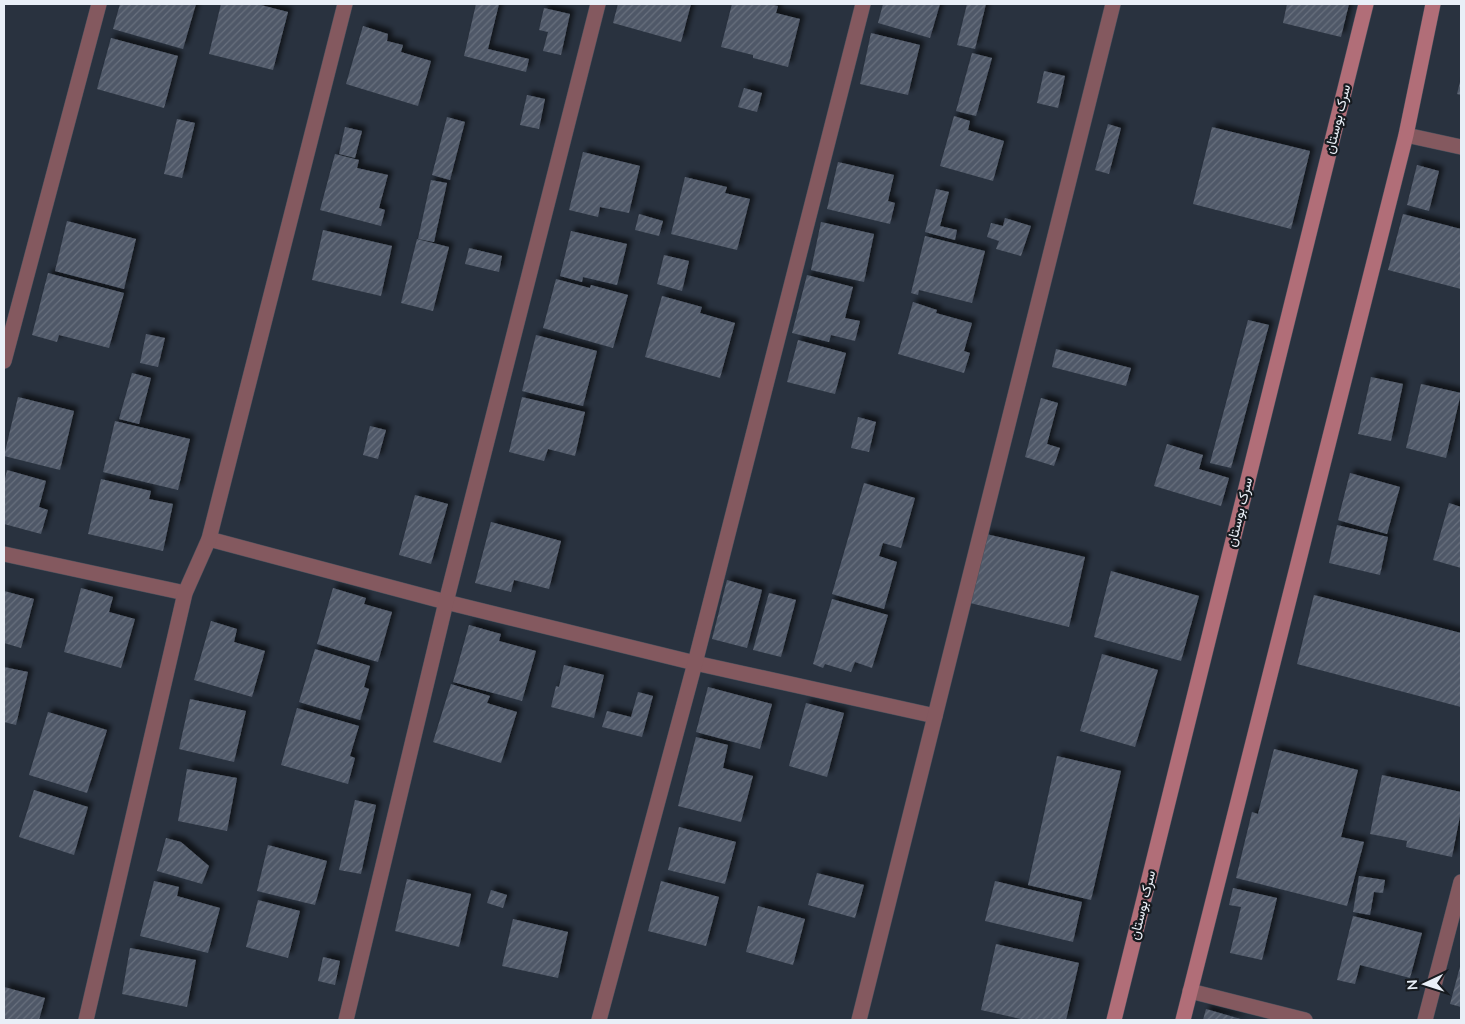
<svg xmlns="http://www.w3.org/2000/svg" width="1465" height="1024" viewBox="0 0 1465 1024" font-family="Mulish,Vazirmatn,sans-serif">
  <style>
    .building { fill: url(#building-hatch); filter: url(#shadow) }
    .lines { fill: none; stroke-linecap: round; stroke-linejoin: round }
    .street-casing { stroke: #48505c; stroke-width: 16 }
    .secondary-casing { stroke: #48505c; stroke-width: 16 }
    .street { stroke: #84595f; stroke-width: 15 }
    .secondary { stroke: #b16e78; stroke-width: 15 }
    .labels { text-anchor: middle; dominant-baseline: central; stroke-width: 4.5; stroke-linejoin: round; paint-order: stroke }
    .street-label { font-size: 14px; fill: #e9eff7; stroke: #161a1f }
  </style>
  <defs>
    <pattern id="building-hatch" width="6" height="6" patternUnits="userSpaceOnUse" patternTransform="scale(1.25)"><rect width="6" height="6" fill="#4f5867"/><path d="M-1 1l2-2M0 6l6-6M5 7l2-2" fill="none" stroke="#68707e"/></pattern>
    <filter id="shadow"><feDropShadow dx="4.5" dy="-4.5" stdDeviation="2.5" flood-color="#0009"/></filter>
  </defs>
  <rect width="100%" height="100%" fill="#29323f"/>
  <g class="building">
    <polygon points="120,4 196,4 183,49 113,29"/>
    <polygon points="221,4 257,4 288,12 273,70 209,54"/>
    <polygon points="476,4 499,4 488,49 529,59 526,72 464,56"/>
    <polygon points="618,4 691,4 681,42 613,23"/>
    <polygon points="732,4 767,4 778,6 776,13 800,19 788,67 753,58 753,55 721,47"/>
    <polygon points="883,4 940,4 930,38 878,23"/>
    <polygon points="967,4 986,4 975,49 957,45"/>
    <polygon points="1287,4 1349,4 1341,37 1283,23"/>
    <polygon points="544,8 570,14 561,55 543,51 548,32 539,30"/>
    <polygon points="363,26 388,34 387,41 403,45 401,52 431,61 418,106 346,84"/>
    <polygon points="871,33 920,45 908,95 860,84"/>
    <polygon points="111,38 178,56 164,108 97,89"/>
    <polygon points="972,53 992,58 976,116 956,111"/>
    <polygon points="1044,71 1065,76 1058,108 1037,103"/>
    <polygon points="1461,78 1461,95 1457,94"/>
    <polygon points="744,88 762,93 757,112 738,107"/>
    <polygon points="527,95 545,99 539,129 520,125"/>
    <polygon points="954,116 970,121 968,130 1004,141 993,181 940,166"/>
    <polygon points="447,117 465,122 450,180 432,175"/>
    <polygon points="177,119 195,123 182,178 164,174"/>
    <polygon points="1108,124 1121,128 1109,174 1095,170"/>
    <polygon points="345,127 362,131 355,158 339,154"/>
    <polygon points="1212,127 1310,151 1291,229 1193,204"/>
    <polygon points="583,152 640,166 629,213 600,207 598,217 569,210"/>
    <polygon points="335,154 359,160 357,168 388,175 379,208 385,210 381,226 320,210"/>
    <polygon points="838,162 894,175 888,201 895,203 890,224 827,209"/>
    <polygon points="1417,165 1439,171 1429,211 1407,205"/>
    <polygon points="685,177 727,187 725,193 750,199 737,250 671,234"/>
    <polygon points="431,180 447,183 434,242 418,239"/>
    <polygon points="936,189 949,192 940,226 957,230 955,240 925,232"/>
    <polygon points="639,214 663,221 659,236 635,230"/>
    <polygon points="1403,214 1461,229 1461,289 1388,270"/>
    <polygon points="1005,218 1031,226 1021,256 996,249 999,241 987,237 991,223 1003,226"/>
    <polygon points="67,221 136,239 124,289 55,271"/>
    <polygon points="821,222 874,234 864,282 811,270"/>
    <polygon points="323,230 392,246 381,296 312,280"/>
    <polygon points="571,231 627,244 617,285 583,277 582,282 560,276"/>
    <polygon points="925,236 985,251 972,303 919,290 918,295 911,293"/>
    <polygon points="417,239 449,247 433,311 401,303"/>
    <polygon points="469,248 502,256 499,272 465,264"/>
    <polygon points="664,255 689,261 682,291 657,284"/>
    <polygon points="48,273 124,293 109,348 59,335 57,342 32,335"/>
    <polygon points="807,275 853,287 845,318 860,321 855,341 831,335 829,342 792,333"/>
    <polygon points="556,279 590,288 591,285 628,295 613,348 543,328"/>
    <polygon points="662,296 702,307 700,313 735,323 720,378 645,357"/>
    <polygon points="913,302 937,310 936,313 972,323 964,351 970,353 964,373 898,354"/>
    <polygon points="1248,320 1269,325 1231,468 1210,463"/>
    <polygon points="146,334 165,338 158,367 140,363"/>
    <polygon points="536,335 597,351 583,406 522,391"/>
    <polygon points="798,340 846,353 835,394 787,382"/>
    <polygon points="1056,349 1131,368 1126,386 1052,367"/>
    <polygon points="132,373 151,378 139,424 119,419"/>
    <polygon points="1371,377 1403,384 1391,441 1358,434"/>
    <polygon points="1421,384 1461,393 1446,458 1406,448"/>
    <polygon points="18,397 74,411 60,470 4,456"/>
    <polygon points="522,397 585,412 575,456 548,449 544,461 509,452"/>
    <polygon points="1041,398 1058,403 1047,444 1060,448 1054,466 1025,457"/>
    <polygon points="858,417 876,422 869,452 851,448"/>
    <polygon points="115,421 190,439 178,490 103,472"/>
    <polygon points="370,426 386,430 378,459 363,455"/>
    <polygon points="1167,444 1203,455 1199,469 1229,478 1221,506 1154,486"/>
    <polygon points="7,470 46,481 39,507 48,510 41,534 4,524 4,483"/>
    <polygon points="1350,473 1400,487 1387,534 1338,520"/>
    <polygon points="101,479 151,491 149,499 173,504 163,551 88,534"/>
    <polygon points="864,483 915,498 901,548 883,543 879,556 897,562 884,609 832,594"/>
    <polygon points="415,495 448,504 431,564 399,555"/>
    <polygon points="1449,503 1461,507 1461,568 1433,560"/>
    <polygon points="491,522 561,541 549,589 514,580 511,592 475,583"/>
    <polygon points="1337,525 1388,537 1380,575 1329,563"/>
    <polygon points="986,534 1085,557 1069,627 970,603"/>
    <polygon points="1111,571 1199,596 1181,661 1094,637"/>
    <polygon points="727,580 762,590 747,648 712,639"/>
    <polygon points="81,588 113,597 109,612 135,619 121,668 64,652"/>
    <polygon points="333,588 366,598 364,604 392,612 378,662 317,644"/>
    <polygon points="4,591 34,599 21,648 4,643"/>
    <polygon points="769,593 796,600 781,657 753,650"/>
    <polygon points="1314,595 1461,633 1461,707 1297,664"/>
    <polygon points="832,599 888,615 872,668 855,662 851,672 825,664 823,668 813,664"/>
    <polygon points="211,621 237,629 234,642 265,651 252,697 194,680"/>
    <polygon points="469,625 501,634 499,641 536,651 522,701 453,682"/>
    <polygon points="315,649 370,666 364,687 369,689 360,720 299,702"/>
    <polygon points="1102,654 1158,670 1135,747 1080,731"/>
    <polygon points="564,665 604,675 594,718 551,707 556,686 559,687"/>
    <polygon points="4,667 28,672 16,725 4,722"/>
    <polygon points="451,684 490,696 487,703 517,712 501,763 433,742"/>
    <polygon points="708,687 772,704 760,749 696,732"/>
    <polygon points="638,692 653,696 642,737 602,727 607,711 631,717"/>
    <polygon points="190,699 246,711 234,762 179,749"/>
    <polygon points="806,703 844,713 827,777 789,766"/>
    <polygon points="297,708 359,726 350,756 355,758 348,784 281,765"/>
    <polygon points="48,712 107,730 87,793 29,775"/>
    <polygon points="696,737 728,745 723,768 753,776 741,822 678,806"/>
    <polygon points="1274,749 1358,770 1341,837 1364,842 1347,906 1236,878 1252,812 1258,814"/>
    <polygon points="1057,756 1121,771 1091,900 1028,885"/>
    <polygon points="187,769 237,778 227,831 178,821"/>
    <polygon points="1382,775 1461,792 1461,811 1452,857 1406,847 1407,841 1370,834"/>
    <polygon points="34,790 88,807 74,855 19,837"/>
    <polygon points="355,800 376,805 361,874 339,870"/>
    <polygon points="679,827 736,842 725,884 668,870"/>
    <polygon points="166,838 181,842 209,866 202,884 157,871"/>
    <polygon points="268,845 327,861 315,905 257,891"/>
    <polygon points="817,873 864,885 855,918 808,905"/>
    <polygon points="1359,876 1385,880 1383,893 1374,892 1370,915 1353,912"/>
    <polygon points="407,879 471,894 459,947 395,931"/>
    <polygon points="154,881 179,887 177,896 220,908 208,953 140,936"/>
    <polygon points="661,881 719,897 706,946 648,931"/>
    <polygon points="995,881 1082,902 1073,942 985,921"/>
    <polygon points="1233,888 1277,898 1262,960 1230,953 1241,907 1229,905"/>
    <polygon points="491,890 507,895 503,908 487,903"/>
    <polygon points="258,900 300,911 288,958 246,947"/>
    <polygon points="758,906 805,919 793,965 746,952"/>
    <polygon points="1353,916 1422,933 1410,978 1360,965 1355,984 1337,980"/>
    <polygon points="513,919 568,932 558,978 502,966"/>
    <polygon points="996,944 1079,963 1066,1020 1025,1020 981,1010"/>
    <polygon points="130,948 196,960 187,1007 122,994"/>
    <polygon points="323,957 340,961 335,985 318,981"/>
    <polygon points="1461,963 1461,1007 1450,1004"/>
    <polygon points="4,987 45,998 39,1020 4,1020"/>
    <polygon points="1206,1009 1244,1020 1203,1020"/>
  </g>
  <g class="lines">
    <defs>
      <g id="street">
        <polyline points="1406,135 1461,147"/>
        <polyline points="4,361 99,4"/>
        <polyline points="209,539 446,602 695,663 935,716"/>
        <polyline points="4,554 185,593"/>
        <polyline points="1190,991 1305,1020"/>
        <polyline points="86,1020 185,593 209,539 345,4"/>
        <polyline points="346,1020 446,602 598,4"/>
        <polyline points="599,1020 695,663 863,4"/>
        <polyline points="859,1020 1113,4"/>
        <polyline points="1425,1020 1461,882"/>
      </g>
      <g id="secondary">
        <polyline points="1114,1020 1366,4"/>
        <polyline points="1183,1020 1406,135 1433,4"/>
      </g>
    </defs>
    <use href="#street" class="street-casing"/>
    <use href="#secondary" class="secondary-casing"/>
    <use href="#street" class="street"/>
    <use href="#secondary" class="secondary"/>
  </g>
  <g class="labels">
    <g class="street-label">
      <text transform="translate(1337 119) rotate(-76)">سرک بوستان</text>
      <text transform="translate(1239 512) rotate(-76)">سرک بوستان</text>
      <text transform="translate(1142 905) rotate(-76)">سرک بوستان</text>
    </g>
  </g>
  <rect width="1465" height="1024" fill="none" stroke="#e9eff7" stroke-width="10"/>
  <g transform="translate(1425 984) rotate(266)" stroke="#161a1f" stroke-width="4" paint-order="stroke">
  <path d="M0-4L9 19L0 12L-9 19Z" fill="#e9eff7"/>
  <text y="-8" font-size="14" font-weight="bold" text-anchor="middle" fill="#e9eff7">N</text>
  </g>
</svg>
